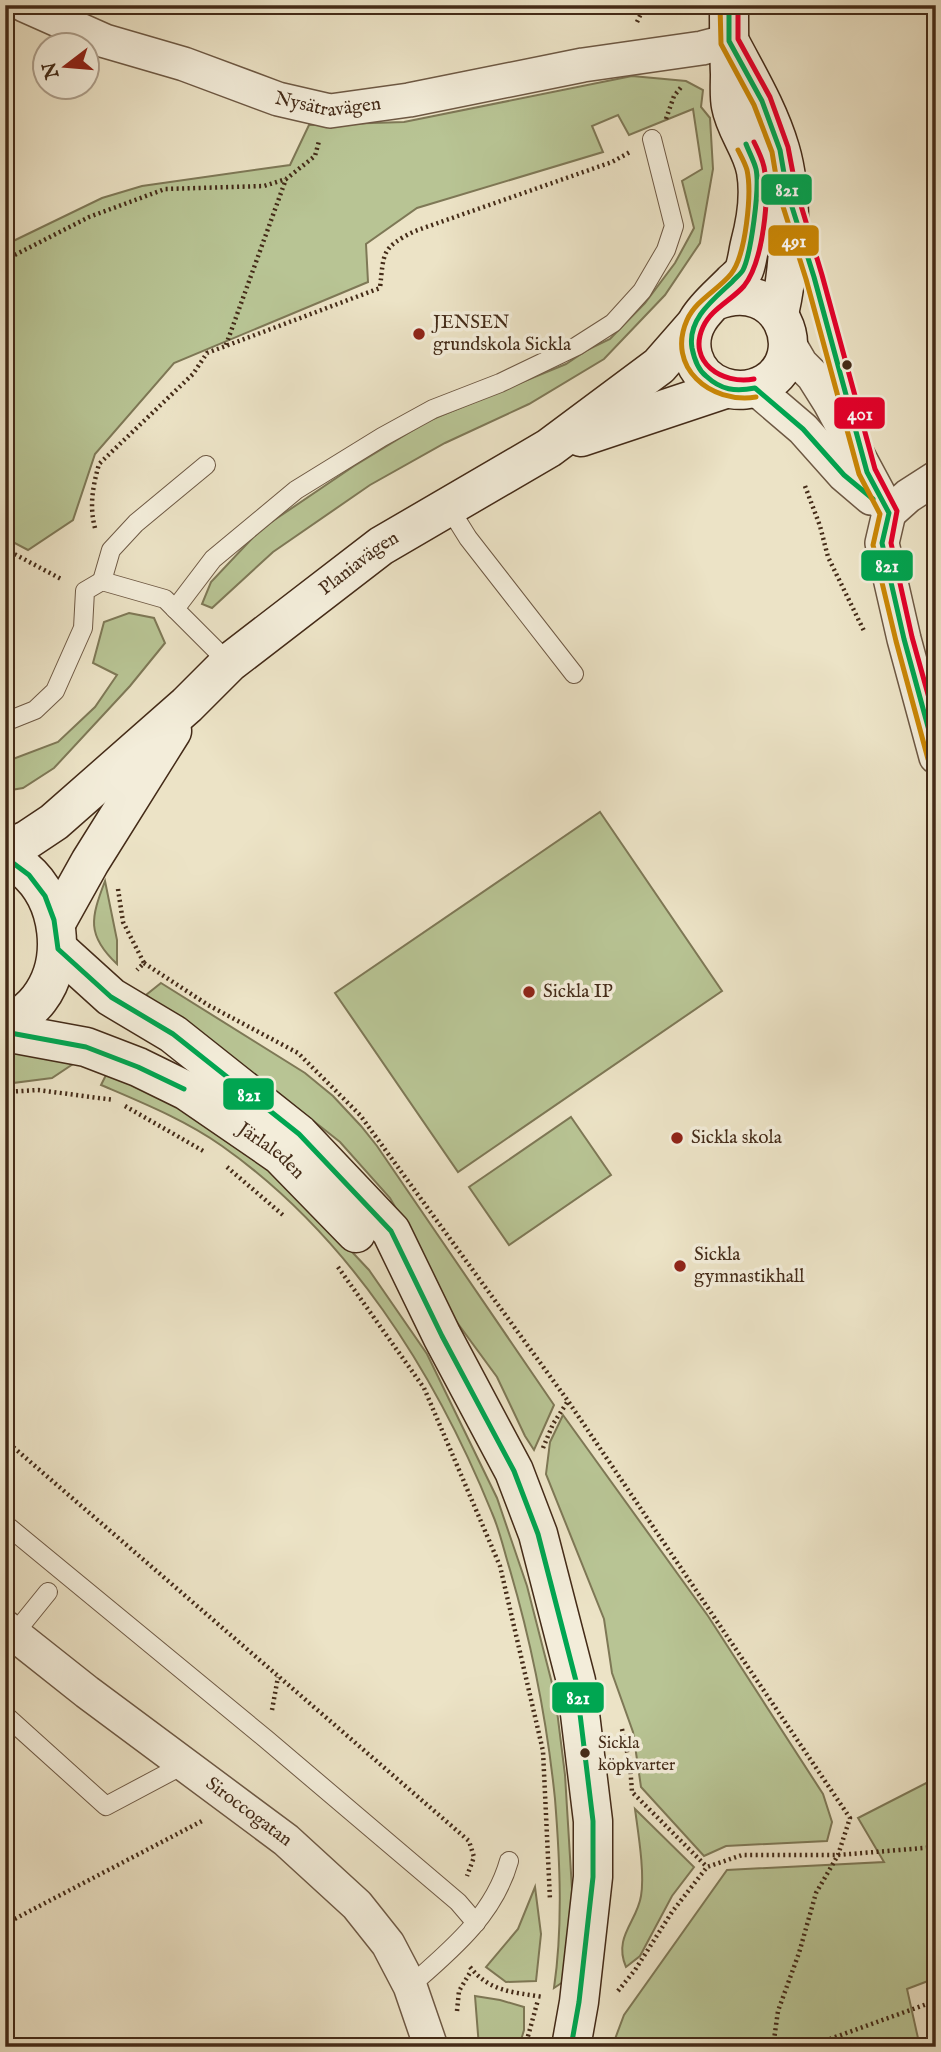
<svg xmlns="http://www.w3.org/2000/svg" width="941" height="2052" viewBox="0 0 941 2052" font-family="'IM FELL English',serif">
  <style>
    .green { fill: #b8c494; stroke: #7e7856; stroke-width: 2 }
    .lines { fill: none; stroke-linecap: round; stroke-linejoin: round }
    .service-casing { stroke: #6e5944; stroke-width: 20 }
    .minor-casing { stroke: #6e5944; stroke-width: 36 }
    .secondary-casing { stroke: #442b18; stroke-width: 41 }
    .path { stroke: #442b18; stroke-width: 4.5; stroke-dasharray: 2 3.5; stroke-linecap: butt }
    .service { stroke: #f3edda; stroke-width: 18 }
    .minor { stroke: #f3edda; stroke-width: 33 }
    .secondary { stroke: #f3edda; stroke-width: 38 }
    .bus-1-casing { stroke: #f3edda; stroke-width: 10 }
    .bus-2-casing { stroke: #f3edda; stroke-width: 10 }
    .bus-3-casing { stroke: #f3edda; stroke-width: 10 }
    .bus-1 { stroke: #00a651; stroke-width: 5 }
    .bus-2 { stroke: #ca8706; stroke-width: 5 }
    .bus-3 { stroke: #e4002b; stroke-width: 5 }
    .poi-dot { fill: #8f2418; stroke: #f3edda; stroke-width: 2.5 }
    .bus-dot { fill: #442b18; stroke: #f3edda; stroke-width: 2.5 }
    .labels { text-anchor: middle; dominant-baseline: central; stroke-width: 7; stroke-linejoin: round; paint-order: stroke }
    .bus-label { font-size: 17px; fill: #442b18; stroke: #f3edda; text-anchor: start }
    .street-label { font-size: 19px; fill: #442b18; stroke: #f3edda }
    .poi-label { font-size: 19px; fill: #442b18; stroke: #f3edda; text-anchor: start }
    .line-badge { stroke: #f3edda; stroke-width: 2.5 }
    .badge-label { font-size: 19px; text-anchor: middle; font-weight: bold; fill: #fff }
  </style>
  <rect width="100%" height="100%" fill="#ece3c6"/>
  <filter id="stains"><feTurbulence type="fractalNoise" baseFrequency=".00286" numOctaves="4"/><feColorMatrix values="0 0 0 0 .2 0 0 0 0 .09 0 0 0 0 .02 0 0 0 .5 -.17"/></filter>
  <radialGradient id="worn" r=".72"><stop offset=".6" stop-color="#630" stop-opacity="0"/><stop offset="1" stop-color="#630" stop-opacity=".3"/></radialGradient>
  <g class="green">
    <polygon points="632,76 686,81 703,90 701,107 710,118 713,169 700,243 665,295 604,359 529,404 445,443 370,485 273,552 212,608 202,604 211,582 261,529 354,466 428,421 566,364 587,350 610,339 645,303 675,263 694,228 682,181 702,169 693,109 629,135 618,115 592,126 603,152 417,208 366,244 368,282 174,363 95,454 73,520 28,550 5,538 5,245 102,198 142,186 290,165 309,125 404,122"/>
    <polygon points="129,613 154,618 165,643 130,686 54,768 23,788 5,791 5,762 58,742 95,707 117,675 93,663 104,622"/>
    <polygon points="600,812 722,991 458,1172 335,993"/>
    <path d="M105,881l12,59v24c-31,-29 -26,-46 -12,-83z"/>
    <polygon points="161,983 305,1073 333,1096 361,1126 377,1146 554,1405 534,1450 525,1436 497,1377 434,1291 412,1236 390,1198 340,1142 273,1089 146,995"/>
    <polygon points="39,1048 76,1062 52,1078 5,1084 5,1054"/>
    <path d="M107,1073l48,16 81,49 55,49 78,83 58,84 70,144 30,88 28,109 10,80 9,147 -8,58 -12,8c9,-62 6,-126 1,-189 -8,-78 -23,-154 -45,-229 -6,-19 -10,-39 -18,-57 -57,-141 -144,-278 -270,-367 -37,-26 -79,-43 -121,-61z"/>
    <polygon points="571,1117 611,1175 509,1245 469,1187"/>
    <polygon points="563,1415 708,1616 823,1794 832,1822 827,1841 726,1846 704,1856 641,1787 633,1732 612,1673 604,1619 546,1474 550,1442"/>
    <polygon points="936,1778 936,1978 907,1989 920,2047 612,2047 624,2015 727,1870 884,1862 858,1818"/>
    <path d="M635,1809l59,58 -22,29 -32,60 -14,11c-13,-30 11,-45 15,-71 4,-23 -3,-64 -6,-87z"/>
    <polygon points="535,1887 541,1934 536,1981 506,1982 486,1967 518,1929"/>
    <polygon points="475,1996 500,2000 524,2007 524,2030 519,2047 479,2047"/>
  </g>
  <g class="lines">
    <defs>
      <g id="service">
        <polyline points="800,233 853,421"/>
        <polyline points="448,506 468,538 574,674"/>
        <polyline points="102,581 111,550 136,523 206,465"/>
        <polyline points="175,609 213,559 296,490 382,437 433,409 500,383 577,346 613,323 642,291 666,250 674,226 652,139"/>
        <polyline points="5,722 35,710 55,691 83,628 85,591 102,581 165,599 229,663"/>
        <polyline points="5,1524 266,1739 458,1902 476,1923"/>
        <polyline points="14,1634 48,1592"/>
        <polyline points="5,1715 106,1806 185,1764"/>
        <path d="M410,1986c41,-36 84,-71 99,-125"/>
      </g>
      <g id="minor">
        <path id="s1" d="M24,5l81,36 79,23 94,35 52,12 79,-11 174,-35 119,-17 27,-7"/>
        <polyline points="787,340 801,364 813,376 830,403 889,513 882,543 904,639 936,757"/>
        <polyline points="755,388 803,429 844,475 871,498"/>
        <polyline points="889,513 908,496 936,478"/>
        <path id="s2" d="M5,1627l82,65 199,148 71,65 31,39 22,42 21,61"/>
      </g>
      <g id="secondary">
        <path d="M732,46c18,34 37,66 48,103 14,47 10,117 -1,165"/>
        <path d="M715,301c66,-26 97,54 51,82 -26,15 -64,5 -73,-27 -9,-34 19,-52 40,-74 3,-3 9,-7 11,-12 3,-7 4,-18 6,-26 6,-22 10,-50 6,-73 -4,-23 -21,-42 -25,-65 -2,-10 -1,-21 -1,-32 -1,-23 -1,-46 -1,-69"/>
        <polyline points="581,437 725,389"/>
        <path id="s3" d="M5,850l22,-10 27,-18 133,-117 42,-42 152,-117 168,-98 110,-82 35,-40"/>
        <path d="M5,857c6,4 13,7 19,12 37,31 44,92 15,130 -9,12 -21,20 -34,28"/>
        <polyline points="56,923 90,862 172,731"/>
        <polyline points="58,949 111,997 173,1034 299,1134 391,1231 442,1336 514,1471 538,1534 576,1681 593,1821 593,1877 579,2002 571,2047"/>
        <path id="s4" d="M5,1032l81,15 52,20 49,24 93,64 76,78"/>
      </g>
    </defs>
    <use href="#service" class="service-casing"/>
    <use href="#minor" class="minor-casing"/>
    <use href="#secondary" class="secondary-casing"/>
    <g class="path">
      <polyline points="637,22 645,5"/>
      <polyline points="666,119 674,96 682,86"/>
      <polyline points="5,260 89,217 165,189 264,186 286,179 315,156 319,141"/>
      <polyline points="226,345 286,179"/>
      <polyline points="805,486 820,526 828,557 865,633"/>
      <path d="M95,528c-6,-23 -2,-42 4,-64l94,-90 14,-21 173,-65c4,-36 1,-40 35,-57l197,-69 18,-10"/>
      <polyline points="5,549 63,580"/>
      <polyline points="928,790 936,814"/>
      <polyline points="118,889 123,922 144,963 137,970"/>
      <polyline points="144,963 208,1005 298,1053 360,1115 568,1401 850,1818 838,1855 816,1893 799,1953 778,2011 773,2047"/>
      <polyline points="5,1092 38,1090 114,1100"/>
      <polyline points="125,1106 205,1152"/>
      <polyline points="227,1167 284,1216"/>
      <polyline points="338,1267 424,1388 500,1566 543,1751 550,1900"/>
      <polyline points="5,1440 469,1841 474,1857 467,1876"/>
      <polyline points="543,1448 553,1424 568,1401"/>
      <polyline points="272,1710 278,1677"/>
      <polyline points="622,1729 630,1765 632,1792 707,1867"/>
      <polyline points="5,1924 202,1821"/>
      <path d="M470,1967c20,25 43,25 73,30"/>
      <polyline points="618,1991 635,1970 672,1912 707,1867 742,1855 838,1855 936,1847"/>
      <polyline points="457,2011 459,1991 471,1971"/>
      <polyline points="525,2047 538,2000"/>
      <polyline points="823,2047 827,2040 927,2004 936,2005"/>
    </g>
    <use href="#service" class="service"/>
    <use href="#minor" class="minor"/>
    <use href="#secondary" class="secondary"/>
    <defs>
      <g id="bus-1">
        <polyline points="729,5 729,41 762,101 780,150 787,191 814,277 867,472 889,513 882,543 904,639 936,756"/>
        <path d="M746,144c3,8 8,17 10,25 4,18 -5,85 -13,101 -2,4 -8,8 -11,12 -18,17 -45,37 -40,66 2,10 5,21 14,28 15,14 29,16 49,12l48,41 41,46 29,24"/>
        <polyline points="5,857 29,875 45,896 54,920 58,949 111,997 173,1034 299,1134 391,1231 442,1336 514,1471 538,1534 576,1681 593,1821 593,1877 579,2002 571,2047"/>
        <polyline points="5,1032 86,1047 138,1067 184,1089"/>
      </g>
      <g id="bus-2">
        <polyline points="720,5 721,44 754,105 772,152 779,194 806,279 859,474 880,514 873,545 896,641 928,759"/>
        <path d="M738,150c3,6 7,13 9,20 5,23 -1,85 -16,104 -13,16 -35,26 -44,46 -21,47 23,84 69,77"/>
      </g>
      <g id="bus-3">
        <polyline points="738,5 738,39 770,97 788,147 796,189 822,275 875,469 897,511 891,543 912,637 936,723"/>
        <path d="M754,379c-32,6 -67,-17 -51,-52 8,-18 29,-27 41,-41 19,-24 26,-89 20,-119 -2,-9 -6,-17 -10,-25"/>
      </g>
    </defs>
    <use href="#bus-1" class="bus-1-casing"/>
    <use href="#bus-2" class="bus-2-casing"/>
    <use href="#bus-3" class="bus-3-casing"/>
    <use href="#bus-1" class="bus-1"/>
    <use href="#bus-2" class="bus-2"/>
    <use href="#bus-3" class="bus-3"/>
  </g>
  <g class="poi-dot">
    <circle cx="419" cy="334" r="7"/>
    <circle cx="529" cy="992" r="7"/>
    <circle cx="677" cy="1138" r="7"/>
    <circle cx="680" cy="1266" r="7"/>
  </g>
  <g class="bus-dot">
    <circle cx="847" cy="365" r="6"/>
    <circle cx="585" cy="1753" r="6"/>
  </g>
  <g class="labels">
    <g class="bus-label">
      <text x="598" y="1743">Sickla<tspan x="598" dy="22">köpkvarter</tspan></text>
    </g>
    <g class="street-label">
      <text stroke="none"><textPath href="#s1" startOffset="322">Nysätravägen</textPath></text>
      <text stroke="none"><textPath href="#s3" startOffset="457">Planiavägen</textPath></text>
      <text stroke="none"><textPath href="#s4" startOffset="296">Järlaleden</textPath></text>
      <text stroke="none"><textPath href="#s2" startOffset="306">Siroccogatan</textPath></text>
    </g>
    <g class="poi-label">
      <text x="433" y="323">JENSEN<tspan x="433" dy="22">grundskola Sickla</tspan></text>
      <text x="543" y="992">Sickla IP</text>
      <text x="691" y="1138">Sickla skola</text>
      <text x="694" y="1255">Sickla<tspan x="694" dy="22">gymnastikhall</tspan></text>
    </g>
  </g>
  <g class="line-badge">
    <rect x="760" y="173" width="53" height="33" rx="7" fill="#00a651"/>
    <rect x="767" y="224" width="53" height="33" rx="7" fill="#ca8706"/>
    <rect x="833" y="396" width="53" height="34" rx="7" fill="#e4002b"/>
    <rect x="860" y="549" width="54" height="33" rx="7" fill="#00a651"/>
    <rect x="222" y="1077" width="53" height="34" rx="7" fill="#00a651"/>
    <rect x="551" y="1681" width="54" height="33" rx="7" fill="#00a651"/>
  </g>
  <g class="badge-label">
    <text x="787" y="196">821</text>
    <text x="794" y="247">491</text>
    <text x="860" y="420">401</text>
    <text x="887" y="572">821</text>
    <text x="249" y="1101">821</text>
    <text x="578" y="1704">821</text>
  </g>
  <rect width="941" height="2052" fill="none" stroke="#ece3c6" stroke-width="28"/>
  <rect x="7" y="7" width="927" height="2038" fill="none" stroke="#442b18" stroke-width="3.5"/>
  <rect x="14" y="14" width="913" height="2024" fill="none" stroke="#442b18" stroke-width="2"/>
  <g transform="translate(66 66) rotate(254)"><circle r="33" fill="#f3edda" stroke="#ad9f8c" stroke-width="2"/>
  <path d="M0-5L12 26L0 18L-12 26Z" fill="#8f2418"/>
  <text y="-10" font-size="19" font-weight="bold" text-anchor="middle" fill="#442b18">N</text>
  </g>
  <rect width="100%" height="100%" filter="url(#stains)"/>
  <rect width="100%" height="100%" fill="url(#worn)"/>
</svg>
